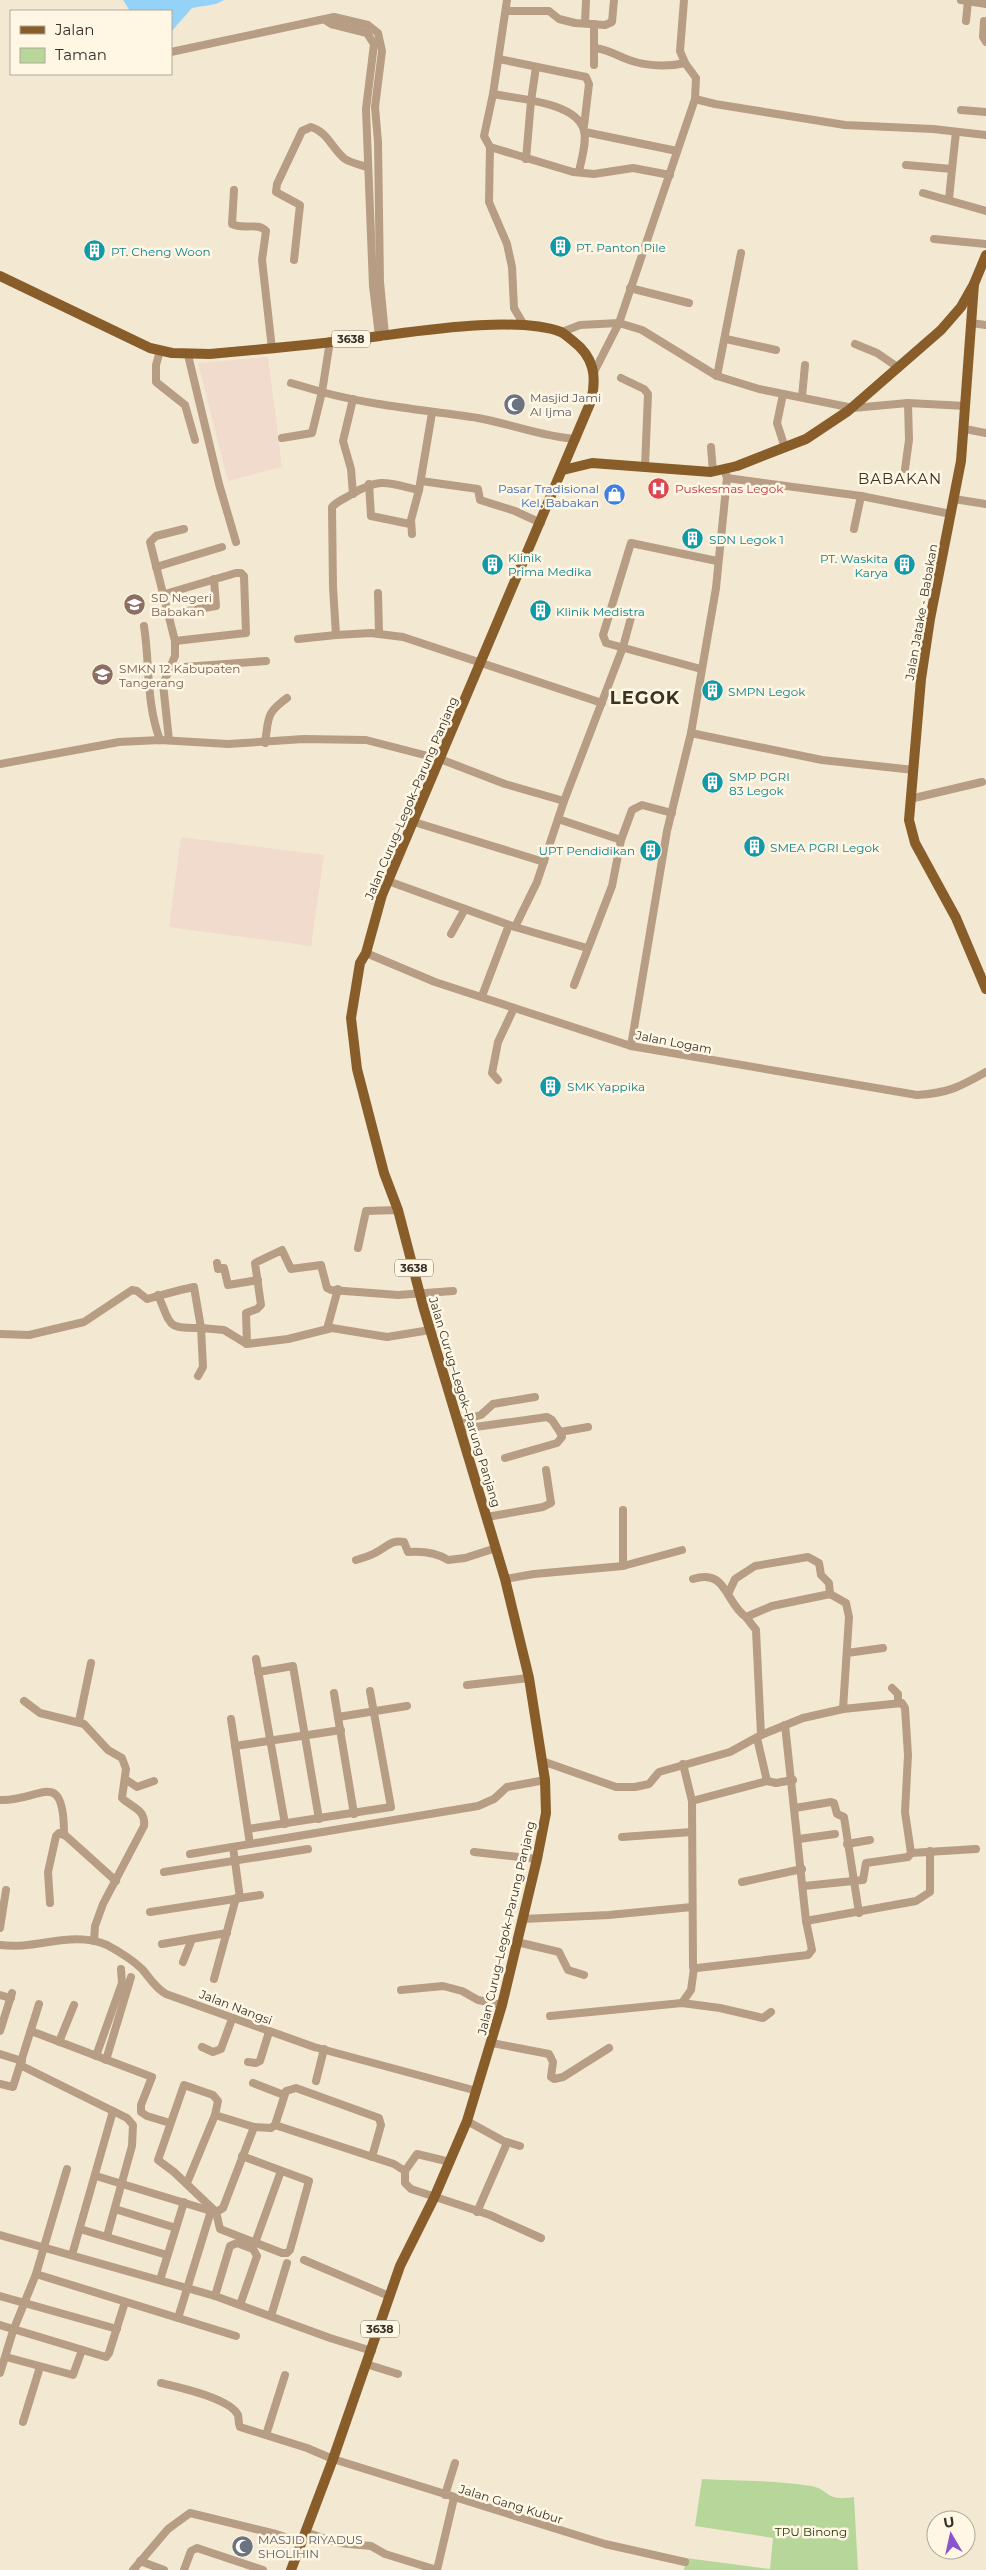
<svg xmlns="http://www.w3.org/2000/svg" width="986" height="2570" viewBox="0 0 986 2570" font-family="Montserrat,sans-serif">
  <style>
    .industrial { fill: #f0dbcd }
    .green { fill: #b7d79a }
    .water { fill: #95d2f8 }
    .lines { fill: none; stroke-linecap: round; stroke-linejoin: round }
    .minor { stroke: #b69d84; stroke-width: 8 }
    .major { stroke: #885d2a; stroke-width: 10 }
    .labels { text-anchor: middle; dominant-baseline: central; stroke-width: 5; stroke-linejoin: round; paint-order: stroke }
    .shield { fill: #fff6e4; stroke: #726d62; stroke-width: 1 }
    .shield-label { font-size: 11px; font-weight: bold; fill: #36322a }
    .culture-label { font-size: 12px; fill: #0d838f; stroke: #fff6e4; text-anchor: start }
    .worship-label { font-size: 12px; fill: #5b616d; stroke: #fff6e4; text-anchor: start }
    .shop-label { font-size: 12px; fill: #366cbe; stroke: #fff6e4; text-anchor: end }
    .health-label { font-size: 12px; fill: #be3a42; stroke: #fff6e4; text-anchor: start }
    .education-label { font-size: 12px; fill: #785e54; stroke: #fff6e4; text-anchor: start }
    .street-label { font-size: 12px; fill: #36322a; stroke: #fff6e4 }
    .park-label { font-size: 12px; fill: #253c08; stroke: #fff6e4 }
    .quarter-label { font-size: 15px; letter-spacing: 1px; fill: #3c3422; stroke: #fff6e4 }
    .district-label { font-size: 18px; font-weight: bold; letter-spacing: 1px; fill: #3c3422; stroke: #fff6e4 }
  </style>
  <rect width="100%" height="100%" fill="#f3e9d3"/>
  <g class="industrial">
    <polygon points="268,357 282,467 228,481 198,363"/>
    <polygon points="181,837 324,855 311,946 169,927"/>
  </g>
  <path class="green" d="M702,2479c36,2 74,1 109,7 19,3 13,16 43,11l4,73h-174l2,-12 84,11 3,-31 -78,-12z"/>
  <polygon class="water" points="123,0 224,0 216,4 192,8 171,32 171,11 130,11"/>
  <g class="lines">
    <g class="minor">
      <polyline points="507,0 493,94 484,136 490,147 573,172 594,174 633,168 670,175"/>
      <polyline points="961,0 986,4"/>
      <polyline points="506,11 549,11 559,19 575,23 605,25 612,22 614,0"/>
      <polyline points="325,20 331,24 367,33 374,44 366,109 373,286 379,336"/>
      <polyline points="966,21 968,1"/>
      <polyline points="984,21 983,37 986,42"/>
      <polyline points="585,23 586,0"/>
      <path d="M595,48c13,1 22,8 34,12 17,6 38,7 56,3"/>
      <polyline points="171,52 334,17 368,25 378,33 382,51 375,107 378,142 380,282 385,335"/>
      <polyline points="499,59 586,77 589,84 584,126"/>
      <polyline points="594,65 594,24"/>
      <path d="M493,94c25,5 85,8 91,37 3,12 -3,29 -5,41"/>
      <polyline points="695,99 715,104 845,125 933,129 986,135"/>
      <polyline points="961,110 986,112"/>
      <polyline points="585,132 677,151"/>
      <polyline points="490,147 489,202 507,244 512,267 514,308 524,325"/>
      <polyline points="526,159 531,101 536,67"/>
      <polyline points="906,165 952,169 949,199"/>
      <polyline points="952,169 956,132"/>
      <path d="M234,190l-2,34c10,6 26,-2 34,7l-4,29 10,89"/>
      <polyline points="923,193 986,211"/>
      <polyline points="934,239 986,244"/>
      <path d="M294,260l6,-55 -24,-13 1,-8 25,-53 9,-4c17,5 21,22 34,32 6,4 16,6 22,8"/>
      <polyline points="630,288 689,303"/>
      <polyline points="971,323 986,325"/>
      <polyline points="562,332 580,325 619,323 642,330 717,376 759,389 853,408 908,403 966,406"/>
      <polyline points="726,339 776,350"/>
      <path d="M330,341l-8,51c51,14 104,18 156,26 33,6 65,19 98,21"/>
      <polyline points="855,344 877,353 899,368"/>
      <polyline points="160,351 156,365 156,382 185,405 195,440"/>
      <polyline points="188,355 219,484 236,542"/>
      <polyline points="594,372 619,323 695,99 696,78 685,63 680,51 684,0"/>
      <polyline points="717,376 741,253"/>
      <polyline points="621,378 644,389 648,394 645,467"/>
      <polyline points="802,397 805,365"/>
      <polyline points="353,399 343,441 351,469 353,494"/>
      <polyline points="782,399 777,423 785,448"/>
      <path d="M432,413l-13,77c-31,-7 -38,-13 -67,4 -6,4 -15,7 -20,13l1,80 3,48 35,-2 32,4 199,66"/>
      <polyline points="965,429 986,433"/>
      <polyline points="282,438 312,433 322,392 291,383"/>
      <polyline points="711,447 713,472"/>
      <polyline points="905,469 909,440 908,403"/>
      <polyline points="727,478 861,496 951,514"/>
      <polyline points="421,481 478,489 480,500 515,511 541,523"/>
      <polyline points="369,484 371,516 410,524"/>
      <polyline points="954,499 986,504"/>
      <polyline points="854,529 861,496"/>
      <polyline points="412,534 411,520 419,490"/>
      <polyline points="156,567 222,547"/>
      <polyline points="378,593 379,634"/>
      <polyline points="165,594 236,573 241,573 244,576 246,633 175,641"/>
      <polyline points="169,614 216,606 214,579"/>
      <path d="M144,626c6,39 2,77 16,114"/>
      <polyline points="298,639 336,635"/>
      <polyline points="170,668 266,661"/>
      <polyline points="701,669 606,643 603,635 631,543 717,561"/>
      <polyline points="691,733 822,760 914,770"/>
      <polyline points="169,740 163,684 175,656 175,641 150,542 156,536 184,529"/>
      <path d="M265,743c4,-25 0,-29 22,-45"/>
      <polyline points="0,764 119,742 160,740 228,744 304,739 366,740 440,759 505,784 564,801"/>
      <polyline points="910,799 982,782"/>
      <polyline points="558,819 621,840"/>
      <polyline points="414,822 544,862"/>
      <polyline points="388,881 515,927 587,948"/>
      <polyline points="515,927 537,882 564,801 623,647 632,614"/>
      <polyline points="451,934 465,909"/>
      <path d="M366,953l69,29 196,64 286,49c31,-2 43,-8 69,-23"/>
      <polyline points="574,985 612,886 621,840 632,810 642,805 672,813"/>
      <polyline points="482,996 509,925"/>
      <polyline points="631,1046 667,831 691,733 716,588 727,478 724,469"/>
      <polyline points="498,1080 492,1073 498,1042 514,1008"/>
      <polyline points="358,1248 366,1211 398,1210"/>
      <polyline points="217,1263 218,1269 224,1268 228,1285 258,1280"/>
      <polyline points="327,1329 338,1289"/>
      <path d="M0,1334l29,1 55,-13 48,-32 5,1 10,8c16,-4 31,-9 47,-12l7,41c-35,0 -29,-1 -43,-33"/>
      <polyline points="247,1344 246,1313 257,1309 261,1305 255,1263 282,1250 291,1269 321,1265 327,1288 331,1290 398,1295 453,1291"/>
      <polyline points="198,1376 203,1367 201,1328 224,1330 247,1344 288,1339 332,1328 387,1337 430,1330"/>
      <polyline points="458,1421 481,1415 493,1404 535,1397"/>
      <polyline points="461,1429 547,1417 552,1420 560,1432 588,1427"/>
      <polyline points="505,1458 557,1443 562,1437 560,1432"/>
      <polyline points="487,1517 543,1507 551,1503 546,1470"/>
      <path d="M356,1560c7,-2 13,-4 19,-7 11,-5 16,-14 29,-11l4,10c14,-1 28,0 40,8l17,-2 31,-10"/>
      <polyline points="623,1566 682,1550"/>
      <polyline points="505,1579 534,1574 623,1566 623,1510"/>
      <path d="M693,1579c34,-11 32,24 53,38"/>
      <polyline points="729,1592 735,1579 755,1566 808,1557 819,1563 821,1575 829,1583 830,1594"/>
      <polyline points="847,1653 883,1648"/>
      <polyline points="256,1659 285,1824"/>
      <polyline points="258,1672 293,1666 319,1819"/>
      <polyline points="467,1685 529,1678"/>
      <polyline points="892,1688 898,1694 898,1702"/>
      <polyline points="334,1693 354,1814"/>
      <path d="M24,1701l16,12 44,11 24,26 14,8 4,11 -4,29c10,10 24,11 22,28l-41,78 -8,22 -1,15"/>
      <polyline points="338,1717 407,1706"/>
      <polyline points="231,1719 250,1844"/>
      <polyline points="79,1721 91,1663"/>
      <polyline points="761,1735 756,1630 746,1617 772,1606 830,1594 846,1603 849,1617 843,1709"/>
      <polyline points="757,1738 767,1781"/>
      <polyline points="235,1746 341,1730"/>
      <polyline points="542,1761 616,1787 635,1787 649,1784 659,1772 730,1752 761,1735 803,1718 843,1709 902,1703 905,1708 908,1755 905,1812 911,1853 908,1857 866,1863 863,1880 804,1886"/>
      <polyline points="683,1764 692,1801 693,1967 697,1968 808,1955 812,1950 806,1921 785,1725"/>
      <polyline points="125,1779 137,1787 154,1781"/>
      <path d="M0,1800c39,2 64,-35 64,34"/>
      <polyline points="692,1801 767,1781 776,1783 793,1780"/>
      <polyline points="795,1808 831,1802 834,1803 837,1814 844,1817 859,1913"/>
      <polyline points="248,1829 391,1807 370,1691"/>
      <polyline points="622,1837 692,1832"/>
      <polyline points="799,1839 835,1834"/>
      <polyline points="847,1844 870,1840"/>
      <polyline points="233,1847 240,1898"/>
      <polyline points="474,1852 537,1859"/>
      <polyline points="911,1853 976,1849"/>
      <polyline points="190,1854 478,1806 494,1799 507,1787 545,1780"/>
      <polyline points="164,1872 308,1849"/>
      <polyline points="742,1882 802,1869"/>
      <polyline points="50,1903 48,1872 56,1836 59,1833 66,1836 116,1881"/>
      <polyline points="150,1912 260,1895"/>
      <polyline points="523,1919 609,1915 692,1907"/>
      <polyline points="806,1921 916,1901 930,1892 930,1851"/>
      <polyline points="0,1928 6,1890"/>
      <polyline points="517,1942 559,1952 568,1970 584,1975"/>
      <polyline points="162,1944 227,1933"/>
      <path d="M0,1945c37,5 72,-15 107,0 11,6 26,15 35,24 8,9 13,19 24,25l148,53 163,44"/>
      <polyline points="183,1962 192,1939"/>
      <polyline points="214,1979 236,1898"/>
      <polyline points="401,1990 443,1986 462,1991 478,2000 502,2005"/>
      <polyline points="0,1995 11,1998"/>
      <polyline points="682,2003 691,1990 694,1968"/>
      <polyline points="550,2016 682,2003 720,2008 763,2018 771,2012"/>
      <polyline points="0,2031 12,1993"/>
      <polyline points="31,2031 152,2077 141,2105 141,2112 147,2116 170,2123"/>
      <polyline points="59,2042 74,2005"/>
      <polyline points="492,2043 549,2054 553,2062 551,2077 554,2079 563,2077 609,2048"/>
      <polyline points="202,2047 213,2052 221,2049 232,2019"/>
      <polyline points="0,2054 22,2061"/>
      <polyline points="96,2056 122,1983 121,1969"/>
      <polyline points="106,2060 131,1977"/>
      <polyline points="248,2062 256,2063 260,2061 269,2032"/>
      <polyline points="20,2065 127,2118 133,2125 132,2146 107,2236"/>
      <polyline points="316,2081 324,2049"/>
      <polyline points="253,2083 284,2095"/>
      <polyline points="0,2084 13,2087 39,2004"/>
      <polyline points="215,2115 254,2127 271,2128 275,2125 286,2091 296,2088 379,2118 381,2125 372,2157"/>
      <polyline points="467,2121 507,2143 477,2212"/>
      <polyline points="275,2125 394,2164 405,2171"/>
      <polyline points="507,2142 520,2146"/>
      <polyline points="450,2162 417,2154 405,2171 405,2183 411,2189 490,2215 541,2238"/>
      <polyline points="96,2176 211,2211 218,2211 223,2208 254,2127"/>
      <polyline points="187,2183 215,2115 218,2101 213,2095 184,2085 158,2160 174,2172 216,2212 220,2229 282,2253 287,2253 290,2250 309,2181 242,2156"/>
      <polyline points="115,2209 176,2228"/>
      <polyline points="80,2229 167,2255"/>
      <polyline points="0,2235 215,2296 330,2338 372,2351"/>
      <polyline points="255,2243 281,2171"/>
      <polyline points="72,2255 113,2111"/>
      <polyline points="304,2260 389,2296"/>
      <polyline points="36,2274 236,2336"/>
      <polyline points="160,2280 184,2202"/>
      <polyline points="0,2296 117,2329"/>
      <polyline points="215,2296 230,2246 237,2243 253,2249 257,2256 240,2305"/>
      <polyline points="271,2316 287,2263"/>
      <polyline points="178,2318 211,2211"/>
      <polyline points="0,2325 106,2357 109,2353 125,2302"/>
      <polyline points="6,2357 73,2375 82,2350"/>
      <polyline points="366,2364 398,2374"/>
      <polyline points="0,2373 13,2331 36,2274 67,2169"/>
      <path d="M161,2383c17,4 69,15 77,32 1,4 0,8 2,12l67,21 26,11 272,85 80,18"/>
      <polyline points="23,2422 40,2367"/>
      <polyline points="266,2435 285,2375"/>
      <polyline points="445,2495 455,2463"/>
      <polyline points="305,2532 339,2543 371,2546 385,2554 437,2570"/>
      <polyline points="140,2561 164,2570"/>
      <polyline points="133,2570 168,2529 190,2513 276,2534 300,2542"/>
      <polyline points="184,2570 191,2551 197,2548 263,2570"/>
      <polyline points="437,2570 454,2498"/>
    </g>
    <g class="major">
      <path d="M0,276l150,72 22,5 38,1c57,-5 114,-10 170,-18 46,-6 139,-20 181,-4 4,2 8,6 12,9 21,16 24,35 18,60l-209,494 -16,58 -6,10 -9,55 6,51 27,104 14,37 25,96 82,273 24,99 16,102 1,33 -9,46 -35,146 -35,116 -33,77 -34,68 -67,193 -42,111"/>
      <polyline points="974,284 961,461 930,619 921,679 909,820 915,843 956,918 986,989"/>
      <polyline points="563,470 592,463 711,472 737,466 806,439 848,411 941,330 961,307 974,284 986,255"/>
    </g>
  </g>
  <defs>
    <symbol id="building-disc" viewBox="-11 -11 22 22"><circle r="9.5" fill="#0f9aa8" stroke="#fff6e4"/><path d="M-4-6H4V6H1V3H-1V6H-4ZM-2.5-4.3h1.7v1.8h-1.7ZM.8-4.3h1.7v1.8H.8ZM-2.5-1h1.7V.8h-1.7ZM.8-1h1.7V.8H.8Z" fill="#fff"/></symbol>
    <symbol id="mosque-disc" viewBox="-11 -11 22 22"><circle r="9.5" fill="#6b7280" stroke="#fff6e4"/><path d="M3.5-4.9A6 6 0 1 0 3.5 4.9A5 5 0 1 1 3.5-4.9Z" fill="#fff"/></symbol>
    <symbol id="hospital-disc" viewBox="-11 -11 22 22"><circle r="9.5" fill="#e0444e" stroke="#fff6e4"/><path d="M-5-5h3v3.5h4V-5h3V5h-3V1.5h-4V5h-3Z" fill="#fff"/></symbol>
    <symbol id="shop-disc" viewBox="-11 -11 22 22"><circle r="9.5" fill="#3f7fe0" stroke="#fff6e4"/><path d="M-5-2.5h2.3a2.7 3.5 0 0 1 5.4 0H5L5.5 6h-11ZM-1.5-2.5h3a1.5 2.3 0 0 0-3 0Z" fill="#fff"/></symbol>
    <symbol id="school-disc" viewBox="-11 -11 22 22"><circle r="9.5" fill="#8d6e63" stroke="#fff6e4"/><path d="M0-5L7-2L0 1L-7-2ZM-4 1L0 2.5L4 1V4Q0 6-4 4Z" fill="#fff"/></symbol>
  </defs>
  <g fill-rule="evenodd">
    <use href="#building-disc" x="548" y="234" width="25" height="25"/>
    <use href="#building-disc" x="82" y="238" width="25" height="25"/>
    <use href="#mosque-disc" x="502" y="392" width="25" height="25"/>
    <use href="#hospital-disc" x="646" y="476" width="25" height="25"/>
    <use href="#shop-disc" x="602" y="482" width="25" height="25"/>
    <use href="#building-disc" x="680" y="526" width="25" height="25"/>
    <use href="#building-disc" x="480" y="552" width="25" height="25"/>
    <use href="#building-disc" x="892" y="552" width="25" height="25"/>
    <use href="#school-disc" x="122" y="592" width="25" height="25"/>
    <use href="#building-disc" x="528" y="598" width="25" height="25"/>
    <use href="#school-disc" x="90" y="662" width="25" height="25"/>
    <use href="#building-disc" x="700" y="678" width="25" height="25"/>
    <use href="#building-disc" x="700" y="770" width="25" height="25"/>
    <use href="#building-disc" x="742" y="834" width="25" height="25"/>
    <use href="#building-disc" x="638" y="838" width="25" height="25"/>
    <use href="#building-disc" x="538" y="1074" width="25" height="25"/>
    <use href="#mosque-disc" x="230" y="2534" width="25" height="25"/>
  </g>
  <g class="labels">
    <g class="shield">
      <rect x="332" y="330.5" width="38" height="17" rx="4"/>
      <rect x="395" y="1259.5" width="38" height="17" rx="4"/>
      <rect x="361" y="2320.5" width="38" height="17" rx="4"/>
    </g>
    <g class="shield-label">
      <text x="351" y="339">3638</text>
      <text x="414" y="1268">3638</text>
      <text x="380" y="2329">3638</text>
    </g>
    <g class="culture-label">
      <text x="576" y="247">PT. Panton Pile</text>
      <text x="111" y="251">PT. Cheng Woon</text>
      <text x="709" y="539">SDN Legok 1</text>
      <text x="508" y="557">Klinik<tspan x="508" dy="14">Prima Medika</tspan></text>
      <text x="888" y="558" text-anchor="end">PT. Waskita<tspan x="888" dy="14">Karya</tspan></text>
      <text x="556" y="611">Klinik Medistra</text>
      <text x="728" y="691">SMPN Legok</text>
      <text x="729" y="776">SMP PGRI<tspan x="729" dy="14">83 Legok</tspan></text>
      <text x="770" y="847">SMEA PGRI Legok</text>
      <text x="635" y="850" text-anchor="end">UPT Pendidikan</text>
      <text x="567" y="1086">SMK Yappika</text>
    </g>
    <g class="worship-label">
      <text x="530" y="397">Masjid Jami<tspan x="530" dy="14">Al Ijma</tspan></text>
      <text x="258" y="2539">MASJID RIYADUS<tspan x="258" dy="14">SHOLIHIN</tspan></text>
    </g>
    <g class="shop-label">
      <text x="599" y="488">Pasar Tradisional<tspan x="599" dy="14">Kel. Babakan</tspan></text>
    </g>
    <g class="health-label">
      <text x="675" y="488">Puskesmas Legok</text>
    </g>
    <g class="education-label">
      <text x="151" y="597">SD Negeri<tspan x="151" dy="14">Babakan</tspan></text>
      <text x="119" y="668">SMKN 12 Kabupaten<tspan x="119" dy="14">Tangerang</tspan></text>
    </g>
    <g class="street-label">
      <text transform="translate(921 612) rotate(-80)">Jalan Jatake - Babakan</text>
      <text transform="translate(411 798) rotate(-67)">Jalan Curug–Legok–Parung Panjang</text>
      <text transform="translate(674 1042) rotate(11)">Jalan Logam</text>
      <text transform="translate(465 1402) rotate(73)">Jalan Curug–Legok–Parung Panjang</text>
      <text transform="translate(506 1928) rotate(-77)">Jalan Curug–Legok–Parung Panjang</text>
      <text transform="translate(236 2007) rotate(21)">Jalan Nangsi</text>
      <text transform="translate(511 2504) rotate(17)">Jalan Gang Kubur</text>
    </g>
    <g class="park-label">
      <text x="811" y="2531">TPU Binong</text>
    </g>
    <g class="quarter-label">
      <text x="900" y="478">BABAKAN</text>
    </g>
    <g class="district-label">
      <text x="645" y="698">LEGOK</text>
    </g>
  </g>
  <rect x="10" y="10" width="162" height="65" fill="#fff6e4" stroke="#afa89a"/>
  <rect x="20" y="26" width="25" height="8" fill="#885d2a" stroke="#afa89a"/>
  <text x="55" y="35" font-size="15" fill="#36322a">Jalan</text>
  <rect x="20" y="48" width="25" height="15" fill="#b7d79a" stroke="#afa89a"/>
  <text x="55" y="60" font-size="15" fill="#36322a">Taman</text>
  <g transform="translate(951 2535) rotate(351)"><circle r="24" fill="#fff6e4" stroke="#afa89a"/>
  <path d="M0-4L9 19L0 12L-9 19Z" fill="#8855cd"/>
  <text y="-8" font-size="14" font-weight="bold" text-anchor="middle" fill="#36322a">U</text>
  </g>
</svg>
